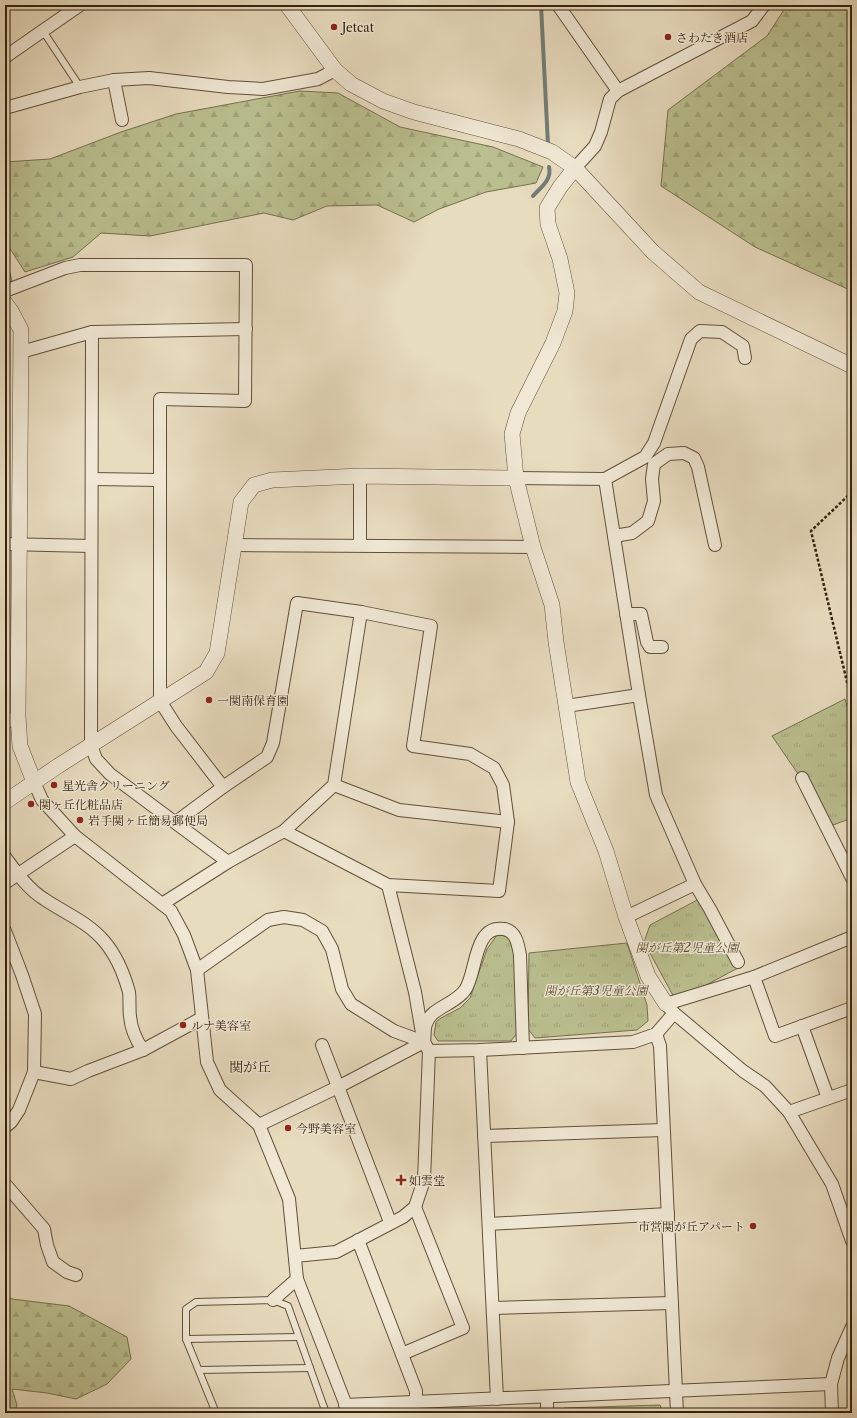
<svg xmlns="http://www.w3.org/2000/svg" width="857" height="1418" viewBox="0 0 857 1418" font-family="'Libre Caslon Text','Noto Serif JP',serif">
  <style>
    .grass { fill: url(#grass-tufts); stroke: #77704f }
    .forest { fill: url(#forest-firs); stroke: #77704f }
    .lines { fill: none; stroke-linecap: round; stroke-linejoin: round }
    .stream { stroke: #727d77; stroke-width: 4 }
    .service-casing { stroke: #61503b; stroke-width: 8 }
    .minor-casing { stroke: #61503b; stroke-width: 14 }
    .tertiary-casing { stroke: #61503b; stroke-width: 16 }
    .path { stroke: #34220f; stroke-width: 2.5; stroke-dasharray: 3 2; stroke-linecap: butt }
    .service { stroke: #f0e8d5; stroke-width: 6 }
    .minor { stroke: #f0e8d5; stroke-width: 12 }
    .tertiary { stroke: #f0e8d5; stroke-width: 15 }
    .poi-dot { fill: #8f2418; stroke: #f0e8d5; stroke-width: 1.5 }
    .labels { text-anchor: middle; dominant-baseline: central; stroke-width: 3; stroke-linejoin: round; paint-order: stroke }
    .poi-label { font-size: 12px; fill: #34220f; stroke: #f0e8d5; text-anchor: start }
    .park-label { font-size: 12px; font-style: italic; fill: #56492f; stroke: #f0e8d5 }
    .quarter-label { font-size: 14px; fill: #34220f; stroke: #f0e8d5 }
  </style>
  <defs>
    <pattern id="grass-tufts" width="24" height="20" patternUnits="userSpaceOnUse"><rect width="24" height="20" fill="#babf8f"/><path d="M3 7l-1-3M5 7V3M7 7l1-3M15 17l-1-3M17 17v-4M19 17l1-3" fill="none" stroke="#a0a47a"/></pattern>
    <pattern id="forest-firs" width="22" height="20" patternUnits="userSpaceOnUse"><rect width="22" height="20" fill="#babf8f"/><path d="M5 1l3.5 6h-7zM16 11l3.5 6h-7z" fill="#a0a47a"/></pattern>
  </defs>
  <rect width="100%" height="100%" fill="#e8dcbf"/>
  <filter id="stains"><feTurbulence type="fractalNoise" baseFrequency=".005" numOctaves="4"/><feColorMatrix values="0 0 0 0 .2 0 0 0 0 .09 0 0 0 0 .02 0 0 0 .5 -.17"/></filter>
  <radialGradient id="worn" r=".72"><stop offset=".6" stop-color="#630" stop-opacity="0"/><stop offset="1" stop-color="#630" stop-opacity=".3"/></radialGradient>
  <g class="grass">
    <polygon points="5,254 12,281 5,283"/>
    <polygon points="845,699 852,722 852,818 833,825 772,736"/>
    <polygon points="701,898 738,968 676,1001 644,942 650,925"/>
    <path d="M497,935c11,1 12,2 17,12l3,86 -6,8h-73l-4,-6 2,-13 5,-4 19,-10 10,-10 17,-49z"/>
    <polygon points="627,943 647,1005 648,1021 637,1030 535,1038 528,1029 529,953"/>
    <polygon points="660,1405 663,1413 561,1413 564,1408"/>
  </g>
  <g class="forest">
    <polygon points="787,5 852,5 852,291 755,247 661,186 668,110 767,36"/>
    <polygon points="300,91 338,93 400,127 493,147 543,167 536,183 486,192 439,209 414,222 377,205 327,206 293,220 264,213 150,236 101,233 73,257 25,272 5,241 5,162 50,159 121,132 176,114"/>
    <polygon points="5,1295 12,1299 69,1306 127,1337 131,1359 107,1384 76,1399 47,1393 12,1389 17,1405 14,1413 5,1413"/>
  </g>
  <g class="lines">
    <g class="stream">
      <polyline points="541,5 548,145"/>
      <path d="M533,196c8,-9 19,-16 16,-29"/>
    </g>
    <defs>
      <g id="service">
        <polyline points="43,31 80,87"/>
        <polyline points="5,45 10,53"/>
        <polyline points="186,1339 298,1337"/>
        <polyline points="199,1370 310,1368"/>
        <polyline points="216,1413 186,1339 186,1309 196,1302 273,1300 288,1306 326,1413"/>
      </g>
      <g id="minor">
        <polyline points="558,5 618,91"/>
        <polyline points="5,57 80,5"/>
        <polyline points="114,80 122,120"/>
        <polyline points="5,108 80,87 114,80 149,78 228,87 263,89 318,79 335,70"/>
        <polyline points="575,168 595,146 601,132 610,99 618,91 752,21 764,5"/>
        <polyline points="5,291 65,268 80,265 246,265 245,401 160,399 160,701 176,726 223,787 267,757 273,743 297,603 361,612 431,626 413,746 470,754 494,768 503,785 508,822 499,891 388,885 284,831"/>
        <polyline points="92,332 91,745 96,759 110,774 228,862"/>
        <polyline points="21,352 92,332 246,329"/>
        <polyline points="516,478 605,479 639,695 656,795 695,884 710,909 738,962"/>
        <polyline points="92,479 160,480"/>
        <polyline points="605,479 645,457 654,443 691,339 700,331 722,332 743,346 745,358"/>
        <polyline points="614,536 632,533 648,521 654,501 652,479 654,464 668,454 684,453 694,458 698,467 715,545"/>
        <polyline points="5,544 91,546"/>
        <polyline points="234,545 533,547"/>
        <polyline points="360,545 360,476"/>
        <polyline points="626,614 641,614 647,642 650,647 662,647"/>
        <polyline points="566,706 639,695"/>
        <polyline points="5,723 18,716"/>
        <polyline points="802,778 852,878"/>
        <polyline points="34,782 42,800 75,836 171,911 184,935 197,970 207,1062 220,1090 259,1125 289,1199 297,1279 349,1413"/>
        <polyline points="334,785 399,810 508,822"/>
        <polyline points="176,822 223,787"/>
        <path d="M5,857c11,15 23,32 39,42 19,13 44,23 60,42 12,14 20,33 25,51 1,8 0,17 1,24 1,13 6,24 13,34"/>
        <polyline points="5,883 75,836"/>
        <polyline points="388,885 415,992 422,1033"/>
        <polyline points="162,904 228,862 284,831 334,785 361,612"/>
        <polyline points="626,917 695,884"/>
        <polyline points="5,931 22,975 35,1014 34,1072 19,1110 11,1122 5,1127"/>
        <polyline points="852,937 754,977 666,1004 674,1013 743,1071 765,1086 789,1112 832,1184 852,1241"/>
        <polyline points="197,970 268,920 284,917 303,920 322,931 332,949 342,989 351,1004 394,1031 424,1042 429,1051 480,1050 633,1042 656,1034 674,1013"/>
        <polyline points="754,977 775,1036 852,1008"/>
        <polyline points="802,1026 828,1098"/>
        <polyline points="656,1034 660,1046 677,1413"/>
        <polyline points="322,1045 390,1222"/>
        <polyline points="480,1050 497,1399"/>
        <polyline points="34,1072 71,1079 88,1071 143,1050 202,1018"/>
        <polyline points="789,1112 852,1090"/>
        <path d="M259,1125l79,-38 86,-45c1,-5 0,-13 2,-18 4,-16 30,-20 39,-34 12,-16 8,-66 39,-61 12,2 14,15 16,26l3,93"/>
        <polyline points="484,1136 663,1130"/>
        <polyline points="5,1184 44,1229 47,1245 53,1262 67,1272 76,1275"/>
        <polyline points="489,1224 668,1214"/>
        <polyline points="358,1240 416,1391 416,1402"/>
        <polyline points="295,1256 336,1252 403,1217 415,1207 424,1180 429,1051"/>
        <polyline points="273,1300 297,1279"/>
        <polyline points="493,1308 672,1303"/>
        <polyline points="402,1354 463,1328 415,1207"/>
        <polyline points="547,1397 547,1413"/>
        <polyline points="345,1405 831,1384"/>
        <polyline points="832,1413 831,1384 838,1358 852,1327"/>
      </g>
      <g id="tertiary">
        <polyline points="287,5 335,70 351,84 383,101 414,112 519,139 552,152 575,168 653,252 699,292 852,366"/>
        <polyline points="575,168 560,187 547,208 548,224 560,259 567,293 565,311 553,343 518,413 512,434 516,478 533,547 552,605 556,642 578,782 606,851 626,917 648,976 666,1004"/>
        <polyline points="5,303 11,311 21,330 18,716 20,746 34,782"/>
        <polyline points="5,802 58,766 206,672 217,653 241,502 254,485 272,480 360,476 516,478"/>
      </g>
    </defs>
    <use href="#service" class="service-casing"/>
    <use href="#minor" class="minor-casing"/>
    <use href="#tertiary" class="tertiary-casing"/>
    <polyline class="path" points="852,492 811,531 852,703"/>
    <use href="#service" class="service"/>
    <use href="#minor" class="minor"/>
    <use href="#tertiary" class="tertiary"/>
  </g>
  <g class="poi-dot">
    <circle cx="334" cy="27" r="4"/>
    <circle cx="668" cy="37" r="4"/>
    <circle cx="209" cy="700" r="4"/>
    <circle cx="54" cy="785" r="4"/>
    <circle cx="31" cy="804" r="4"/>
    <circle cx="80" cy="820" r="4"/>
    <circle cx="183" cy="1025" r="4"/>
    <circle cx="288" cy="1128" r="4"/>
    <path d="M399 1174h4v4h4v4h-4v4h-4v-4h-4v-4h4z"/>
    <circle cx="753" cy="1226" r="4"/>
  </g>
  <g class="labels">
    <g class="poi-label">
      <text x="342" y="27">Jetcat</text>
      <text x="676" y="37">さわたき酒店</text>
      <text x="217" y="700">一関南保育園</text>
      <text x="62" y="785">星光舎クリーニング</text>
      <text x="39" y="804">関ヶ丘化粧品店</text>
      <text x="88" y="820">岩手関ヶ丘簡易郵便局</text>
      <text x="191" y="1025">ルナ美容室</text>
      <text x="296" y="1128">今野美容室</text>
      <text x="409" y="1180">如雲堂</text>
      <text x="745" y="1226" text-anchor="end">市営関が丘アパート</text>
    </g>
    <g class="park-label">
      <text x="687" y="947">関が丘第2児童公園</text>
      <text x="596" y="990">関が丘第3児童公園</text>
    </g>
    <g class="quarter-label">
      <text x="250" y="1067">関が丘</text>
    </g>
  </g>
  <rect width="857" height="1418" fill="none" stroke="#e8dcbf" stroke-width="20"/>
  <rect x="6" y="6" width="845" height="1406" fill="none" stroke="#34220f" stroke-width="2"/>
  <rect x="10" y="10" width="837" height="1398" fill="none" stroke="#34220f"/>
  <rect width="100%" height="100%" filter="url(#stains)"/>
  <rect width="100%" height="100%" fill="url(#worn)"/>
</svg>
